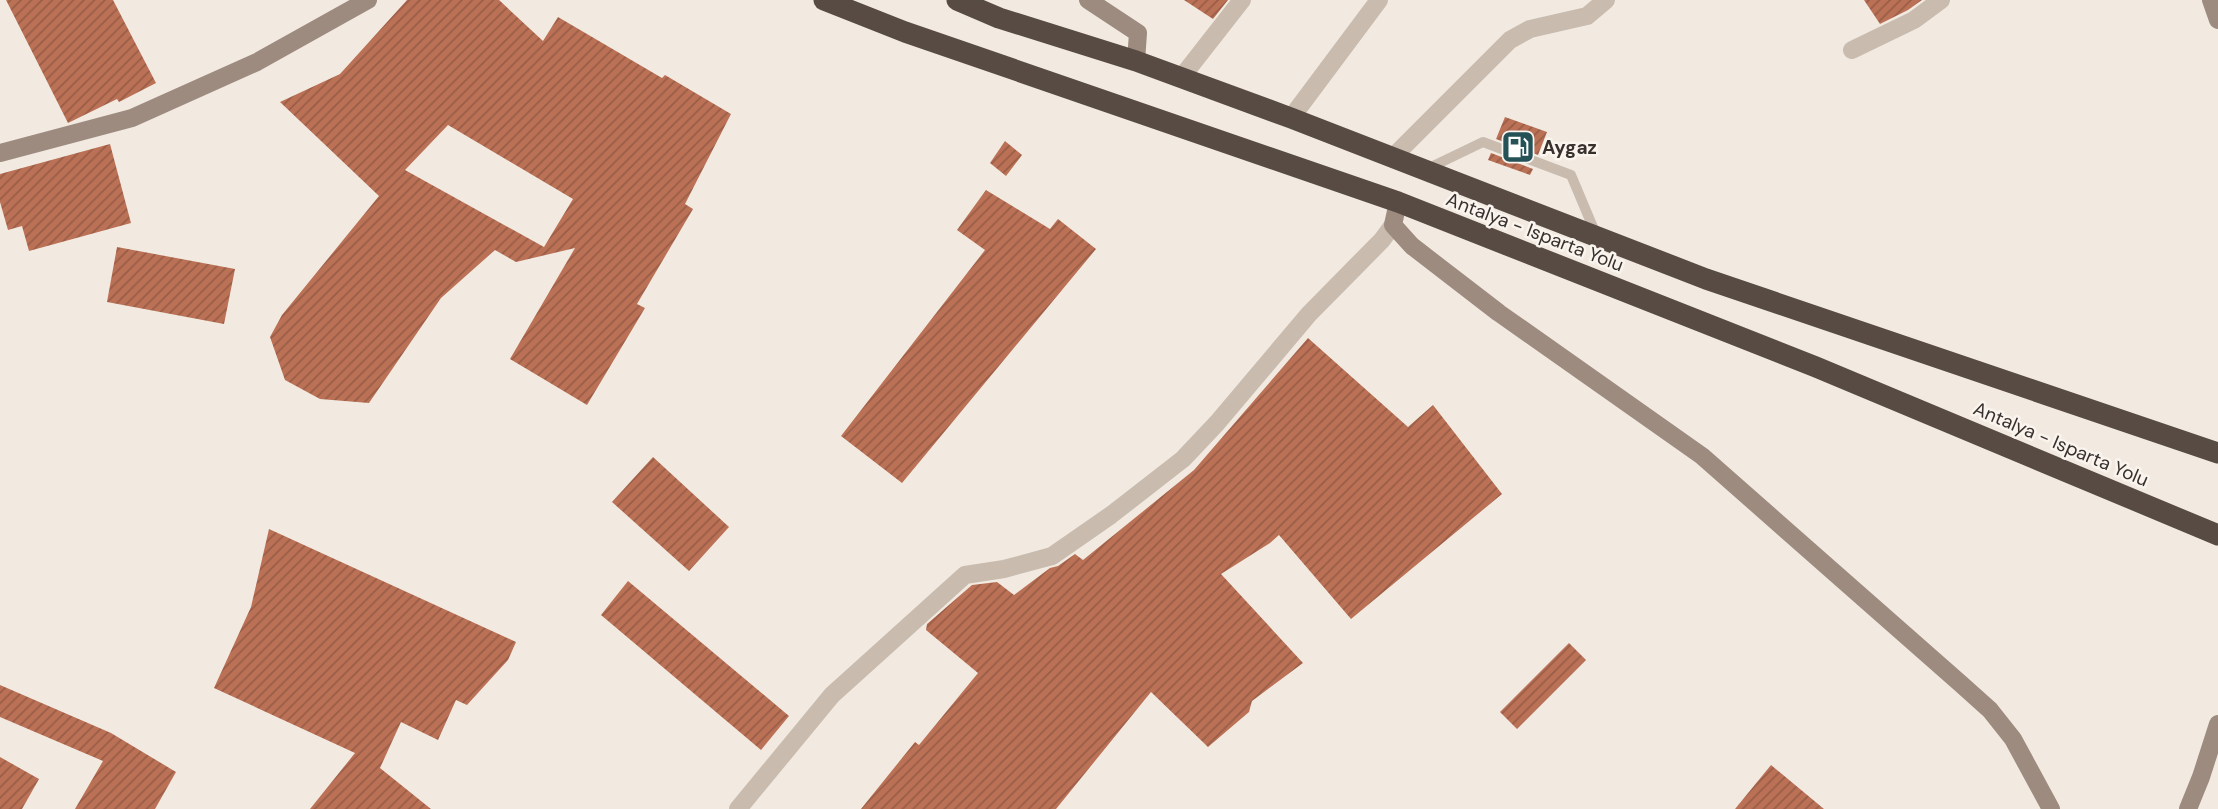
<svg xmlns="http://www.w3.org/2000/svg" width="2218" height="809" viewBox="0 0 2218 809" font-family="'DM Sans',sans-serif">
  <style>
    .building { fill: url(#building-hatch); fill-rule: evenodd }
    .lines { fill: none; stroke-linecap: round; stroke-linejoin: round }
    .lane { stroke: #c9bbae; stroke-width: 10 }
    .street { stroke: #c9bbae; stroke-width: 18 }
    .secondary { stroke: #9d8b7f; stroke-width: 18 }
    .highway { stroke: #584b44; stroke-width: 21 }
    .labels { text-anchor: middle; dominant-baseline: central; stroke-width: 5; stroke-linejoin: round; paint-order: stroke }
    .poi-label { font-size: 19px; font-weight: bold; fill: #38302c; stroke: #f9f4ee; text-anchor: start }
    .street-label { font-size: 19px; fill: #38302c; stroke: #f9f4ee }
  </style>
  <defs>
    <pattern id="building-hatch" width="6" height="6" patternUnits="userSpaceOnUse" patternTransform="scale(1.75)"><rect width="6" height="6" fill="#bb7155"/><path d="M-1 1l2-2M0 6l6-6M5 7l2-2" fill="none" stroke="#995d47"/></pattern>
  </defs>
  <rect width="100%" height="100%" fill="#f2eae1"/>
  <g class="building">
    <polygon points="6,0 113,0 156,83 119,102 117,99 68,123"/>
    <path d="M407,0h92l44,41 15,-24 104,61 3,-3 66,39 -46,90 8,5 -56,95 8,4 -58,97 -77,-46 65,-111 -59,14 -21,-12 -54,48 -72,105 -49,-4 -35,-19 -15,-43 12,-22 97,-119 -99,-94 60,-28zM448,125l125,74 -29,48 -139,-77z"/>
    <polygon points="1184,0 1228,0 1213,19"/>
    <polygon points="1864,0 1922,0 1908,10 1880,24"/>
    <polygon points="1505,117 1547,132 1538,155 1496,139"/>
    <polygon points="1005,141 1022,155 1006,176 990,163"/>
    <polygon points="110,144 131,223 29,251 22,226 8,230 0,202 0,174"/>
    <polygon points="1491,153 1533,169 1530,175 1488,160"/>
    <polygon points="986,190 1050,229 1058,219 1096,249 902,483 841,436 985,250 957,230"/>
    <polygon points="117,247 235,269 224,324 107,302"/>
    <polygon points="1308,338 1408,427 1433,405 1502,494 1351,619 1279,535 1270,543 1221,574 1303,663 1252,701 1249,712 1208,747 1151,692 1056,809 861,809 915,742 919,745 978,673 926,630 927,624 972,585 997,582 1014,595 1050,568 1058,566 1075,554 1083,560 1194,470"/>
    <polygon points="653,457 729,527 689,571 612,502"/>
    <polygon points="269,529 516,642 508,660 467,705 456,700 438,740 401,722 380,768 431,809 310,809 355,753 214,688 251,607"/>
    <polygon points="628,581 789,716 761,750 601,615"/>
    <polygon points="1569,643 1586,660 1517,729 1500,712"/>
    <polygon points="0,685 111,733 176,772 155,809 75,809 103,761 0,717"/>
    <polygon points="0,757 39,779 22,809 0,809"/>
    <polygon points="1771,765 1824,809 1735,809"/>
  </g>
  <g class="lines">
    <polyline class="lane" points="1429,168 1483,142 1571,175 1595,232"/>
    <g class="street">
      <polyline points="1852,50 1914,20 1941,0"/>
      <polyline points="1181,78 1242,0"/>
      <polyline points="1291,118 1379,0"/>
      <polyline points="1393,157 1510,40 1530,29 1587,16 1606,0"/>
      <polyline points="738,809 832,695 965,575 1004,569 1052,556 1111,515 1183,459 1217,423 1309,314 1382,240 1393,225"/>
    </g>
    <g class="secondary">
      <polyline points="1088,0 1138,33 1136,61"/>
      <polyline points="2211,0 2218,20"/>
      <polyline points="0,153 132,118 257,62 368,0"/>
      <polyline points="1398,202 1393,225 1412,246 1499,313 1702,456 1961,684 1990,710 2013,739 2051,809"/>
      <polyline points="2188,809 2201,777 2218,724"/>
    </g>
    <g class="highway">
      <polyline points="824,0 905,32 1398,202 1816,367 2218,535"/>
      <polyline points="957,0 999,18 1136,61 1291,118 1706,279 2218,453"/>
    </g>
  </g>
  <defs>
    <symbol id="fuel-square" viewBox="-11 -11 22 22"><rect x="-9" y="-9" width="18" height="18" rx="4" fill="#245257" stroke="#f9f4ee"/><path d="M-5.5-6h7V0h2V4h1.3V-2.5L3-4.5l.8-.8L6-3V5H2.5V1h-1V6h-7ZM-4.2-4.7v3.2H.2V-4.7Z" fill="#fff"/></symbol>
  </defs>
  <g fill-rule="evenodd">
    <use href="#fuel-square" x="1499" y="128" width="38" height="38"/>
  </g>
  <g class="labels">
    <g class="poi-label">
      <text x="1542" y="147">Aygaz</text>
    </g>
    <g class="street-label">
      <text transform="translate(1535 232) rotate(21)">Antalya - Isparta Yolu</text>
      <text transform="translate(2061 444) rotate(23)">Antalya - Isparta Yolu</text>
    </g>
  </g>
</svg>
